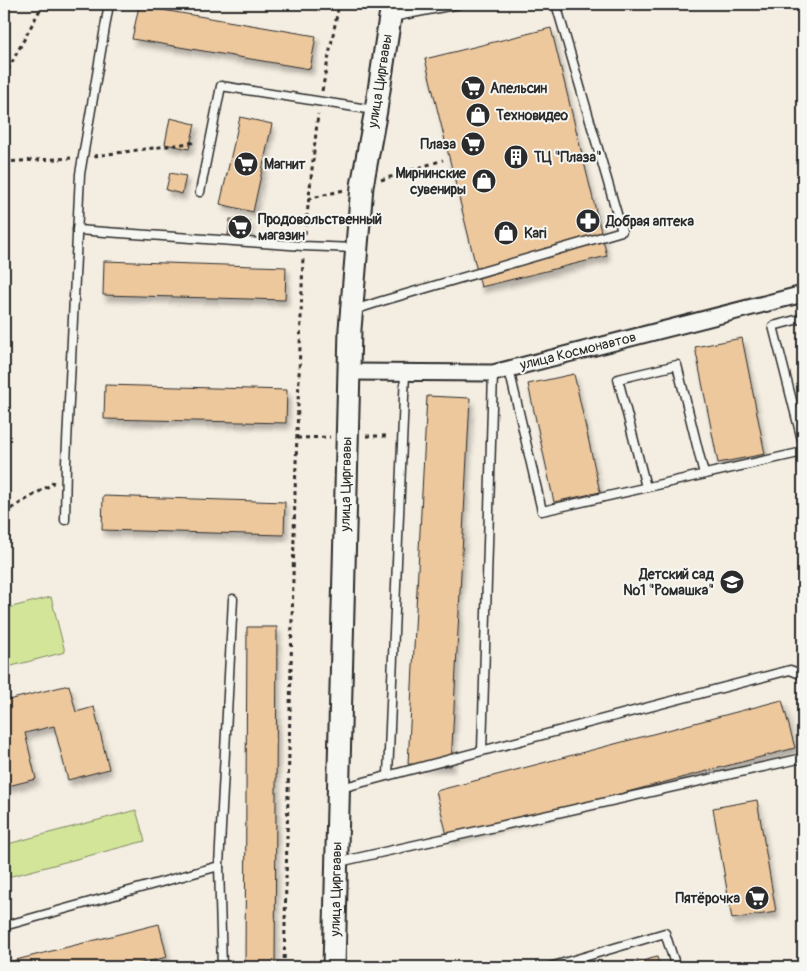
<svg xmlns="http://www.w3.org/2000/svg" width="807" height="971" viewBox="0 0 807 971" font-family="Pangolin,sans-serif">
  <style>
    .green { fill: #d2e599; stroke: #7e8862 }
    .building { fill: #edc89d; stroke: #2b2b2b; filter: url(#shadow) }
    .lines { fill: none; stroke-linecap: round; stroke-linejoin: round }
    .lane-casing { stroke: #2b2b2b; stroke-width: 11 }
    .street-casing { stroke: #2b2b2b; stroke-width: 19 }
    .secondary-casing { stroke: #2b2b2b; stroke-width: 25 }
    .path { stroke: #2b2b2b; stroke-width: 3; stroke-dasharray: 4 4; stroke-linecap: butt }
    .lane { stroke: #f6f6f2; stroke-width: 8 }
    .street { stroke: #f6f6f2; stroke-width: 15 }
    .secondary { stroke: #f6f6f2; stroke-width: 21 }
    .labels { text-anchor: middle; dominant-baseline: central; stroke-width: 4; stroke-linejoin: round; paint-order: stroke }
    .street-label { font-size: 14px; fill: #2b2b2b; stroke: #f6f6f2 }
    .poi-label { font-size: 14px; font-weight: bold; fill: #2b2b2b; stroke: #f6f6f2; text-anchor: start }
  </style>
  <defs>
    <filter id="shadow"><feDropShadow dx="3" dy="5.5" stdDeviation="2.5" flood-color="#0004"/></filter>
  </defs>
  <rect width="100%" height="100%" fill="#f4ede1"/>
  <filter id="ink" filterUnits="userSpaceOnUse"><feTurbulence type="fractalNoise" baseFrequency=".02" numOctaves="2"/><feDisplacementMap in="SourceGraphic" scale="10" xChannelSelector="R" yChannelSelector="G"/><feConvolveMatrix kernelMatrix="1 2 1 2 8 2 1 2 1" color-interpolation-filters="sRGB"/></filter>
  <g filter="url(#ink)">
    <g class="green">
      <polygon points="51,597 65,652 4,668 4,609"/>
      <polygon points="136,810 145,841 4,878 4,845"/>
    </g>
    <g class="building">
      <polygon points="139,6 316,36 310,69 132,39"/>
      <polygon points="551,28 607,256 481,287 425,59"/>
      <polygon points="240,117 272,124 253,212 220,204"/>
      <polygon points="170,118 195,124 189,149 165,144"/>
      <polygon points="170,173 186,176 182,194 166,190"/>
      <polygon points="230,219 250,221 249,237 228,235"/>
      <polygon points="104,261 286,267 285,300 103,295"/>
      <polygon points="742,338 765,454 718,463 695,347"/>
      <polygon points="574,374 600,492 554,502 528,384"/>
      <polygon points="105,385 287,390 286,423 104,419"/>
      <polygon points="427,396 470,398 451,766 408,764"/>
      <polygon points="103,496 285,502 284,535 102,530"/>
      <polygon points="247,627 277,627 275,967 245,967"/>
      <polygon points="69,685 76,712 94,707 109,769 68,780 54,726 25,733 36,779 4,787 4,701"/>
      <polygon points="782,700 795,748 448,839 436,791"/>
      <polygon points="757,800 776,912 732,919 713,808"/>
      <polygon points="159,924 167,957 125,967 4,967 4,963"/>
      <polygon points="657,957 660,967 620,967"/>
    </g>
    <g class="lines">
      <defs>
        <g id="lane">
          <polyline points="392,17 459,4"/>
          <polyline points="200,192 221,86 374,110"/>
          <polyline points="77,230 303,246 355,248"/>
          <polyline points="354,310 382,301 622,231 556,4"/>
          <polyline points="803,318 773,326 803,444"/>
          <polyline points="509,369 542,511 803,452"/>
          <polyline points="646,487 618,379 677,365 704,474"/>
          <polyline points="65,520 66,463 80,174 109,4"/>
          <polyline points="482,751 493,373"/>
          <polyline points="388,775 405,373"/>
          <polyline points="341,788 790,670 803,675"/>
          <polyline points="339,862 803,758"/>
          <polyline points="219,866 233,599"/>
          <polyline points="4,926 219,866 222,967"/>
          <polyline points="550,967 665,933 676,967"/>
        </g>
        <polyline id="street" points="349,372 493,373 803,294"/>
        <polyline id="secondary" points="334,967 350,329 362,186 376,110 392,4"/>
      </defs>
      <use href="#lane" class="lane-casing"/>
      <use href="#street" class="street-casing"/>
      <use href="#secondary" class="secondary-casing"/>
      <g class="path">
        <polyline points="4,77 43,4"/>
        <polyline points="322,91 339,4"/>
        <polyline points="94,156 197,142"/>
        <polyline points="4,162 71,158"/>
        <polyline points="381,180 443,160"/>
        <polyline points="308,199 344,190"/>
        <polyline points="305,234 318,114"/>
        <polyline points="366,436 390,436"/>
        <polyline points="297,438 330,437"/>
        <polyline points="4,513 52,484 53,481"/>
        <polyline points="284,967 295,493 303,258"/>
      </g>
      <use href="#lane" class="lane"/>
      <use href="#street" class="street"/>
      <use href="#secondary" class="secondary"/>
    </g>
  </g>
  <defs>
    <symbol id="supermarket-disc" viewBox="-11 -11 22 22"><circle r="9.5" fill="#2b2b2b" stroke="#f6f6f2"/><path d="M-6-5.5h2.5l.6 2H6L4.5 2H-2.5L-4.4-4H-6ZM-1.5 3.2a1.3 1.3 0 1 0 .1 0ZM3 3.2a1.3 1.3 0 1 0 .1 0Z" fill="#fff"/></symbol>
    <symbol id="shop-disc" viewBox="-11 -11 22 22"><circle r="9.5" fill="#2b2b2b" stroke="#f6f6f2"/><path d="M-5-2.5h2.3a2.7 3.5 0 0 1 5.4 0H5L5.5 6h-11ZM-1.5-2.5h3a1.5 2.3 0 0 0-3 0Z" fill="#fff"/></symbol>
    <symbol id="building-disc" viewBox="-11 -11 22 22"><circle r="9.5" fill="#2b2b2b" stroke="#f6f6f2"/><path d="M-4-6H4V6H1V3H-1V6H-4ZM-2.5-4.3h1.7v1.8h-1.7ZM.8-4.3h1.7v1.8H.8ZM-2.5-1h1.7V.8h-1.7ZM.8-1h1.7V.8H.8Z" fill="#fff"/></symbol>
    <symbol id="pharmacy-disc" viewBox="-11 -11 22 22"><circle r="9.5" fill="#2b2b2b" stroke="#f6f6f2"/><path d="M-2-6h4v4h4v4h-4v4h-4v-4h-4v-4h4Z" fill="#fff"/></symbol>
    <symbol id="school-disc" viewBox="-11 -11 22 22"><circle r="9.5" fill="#2b2b2b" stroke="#f6f6f2"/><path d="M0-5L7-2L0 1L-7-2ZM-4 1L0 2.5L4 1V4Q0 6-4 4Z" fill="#fff"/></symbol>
  </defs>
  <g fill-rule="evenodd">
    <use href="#supermarket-disc" x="459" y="74" width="28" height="28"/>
    <use href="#shop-disc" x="464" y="101" width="28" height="28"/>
    <use href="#supermarket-disc" x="459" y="130" width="28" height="28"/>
    <use href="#building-disc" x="502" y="143" width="28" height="28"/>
    <use href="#supermarket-disc" x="232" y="150" width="28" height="28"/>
    <use href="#shop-disc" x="470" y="167" width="28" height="28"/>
    <use href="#pharmacy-disc" x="574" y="207" width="28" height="28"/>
    <use href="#supermarket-disc" x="226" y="213" width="28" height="28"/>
    <use href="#shop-disc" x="492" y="219" width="28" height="28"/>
    <use href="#school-disc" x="718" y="568" width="28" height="28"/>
    <use href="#supermarket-disc" x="743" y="884" width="28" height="28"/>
  </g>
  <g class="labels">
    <g class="street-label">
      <text transform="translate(380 81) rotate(-81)">улица Циргвавы</text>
      <text transform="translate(578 351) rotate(-14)">улица Космонавтов</text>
      <text transform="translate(346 484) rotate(-89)">улица Циргвавы</text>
      <text transform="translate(336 889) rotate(-89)">улица Циргвавы</text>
    </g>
    <g class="poi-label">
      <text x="490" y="88">Апельсин</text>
      <text x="496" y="115">Техновидео</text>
      <text x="456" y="144" text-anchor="end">Плаза</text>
      <text x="534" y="157">ТЦ "Плаза"</text>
      <text x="264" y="164">Магнит</text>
      <text x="466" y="173" text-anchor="end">Мирнинские<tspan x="466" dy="16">сувениры</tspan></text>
      <text x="258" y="219">Продовольственный<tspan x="258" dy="16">магазин</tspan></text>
      <text x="606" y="221">Добрая аптека</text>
      <text x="524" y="233">Kari</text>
      <text x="714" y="574" text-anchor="end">Детский сад<tspan x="714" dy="16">№1 "Ромашка"</tspan></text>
      <text x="740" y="898" text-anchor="end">Пятёрочка</text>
    </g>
  </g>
  <rect width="807" height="971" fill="none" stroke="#f6f6f2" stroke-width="20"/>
  <rect x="10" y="10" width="787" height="951" fill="none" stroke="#2b2b2b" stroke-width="2" filter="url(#ink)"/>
</svg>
